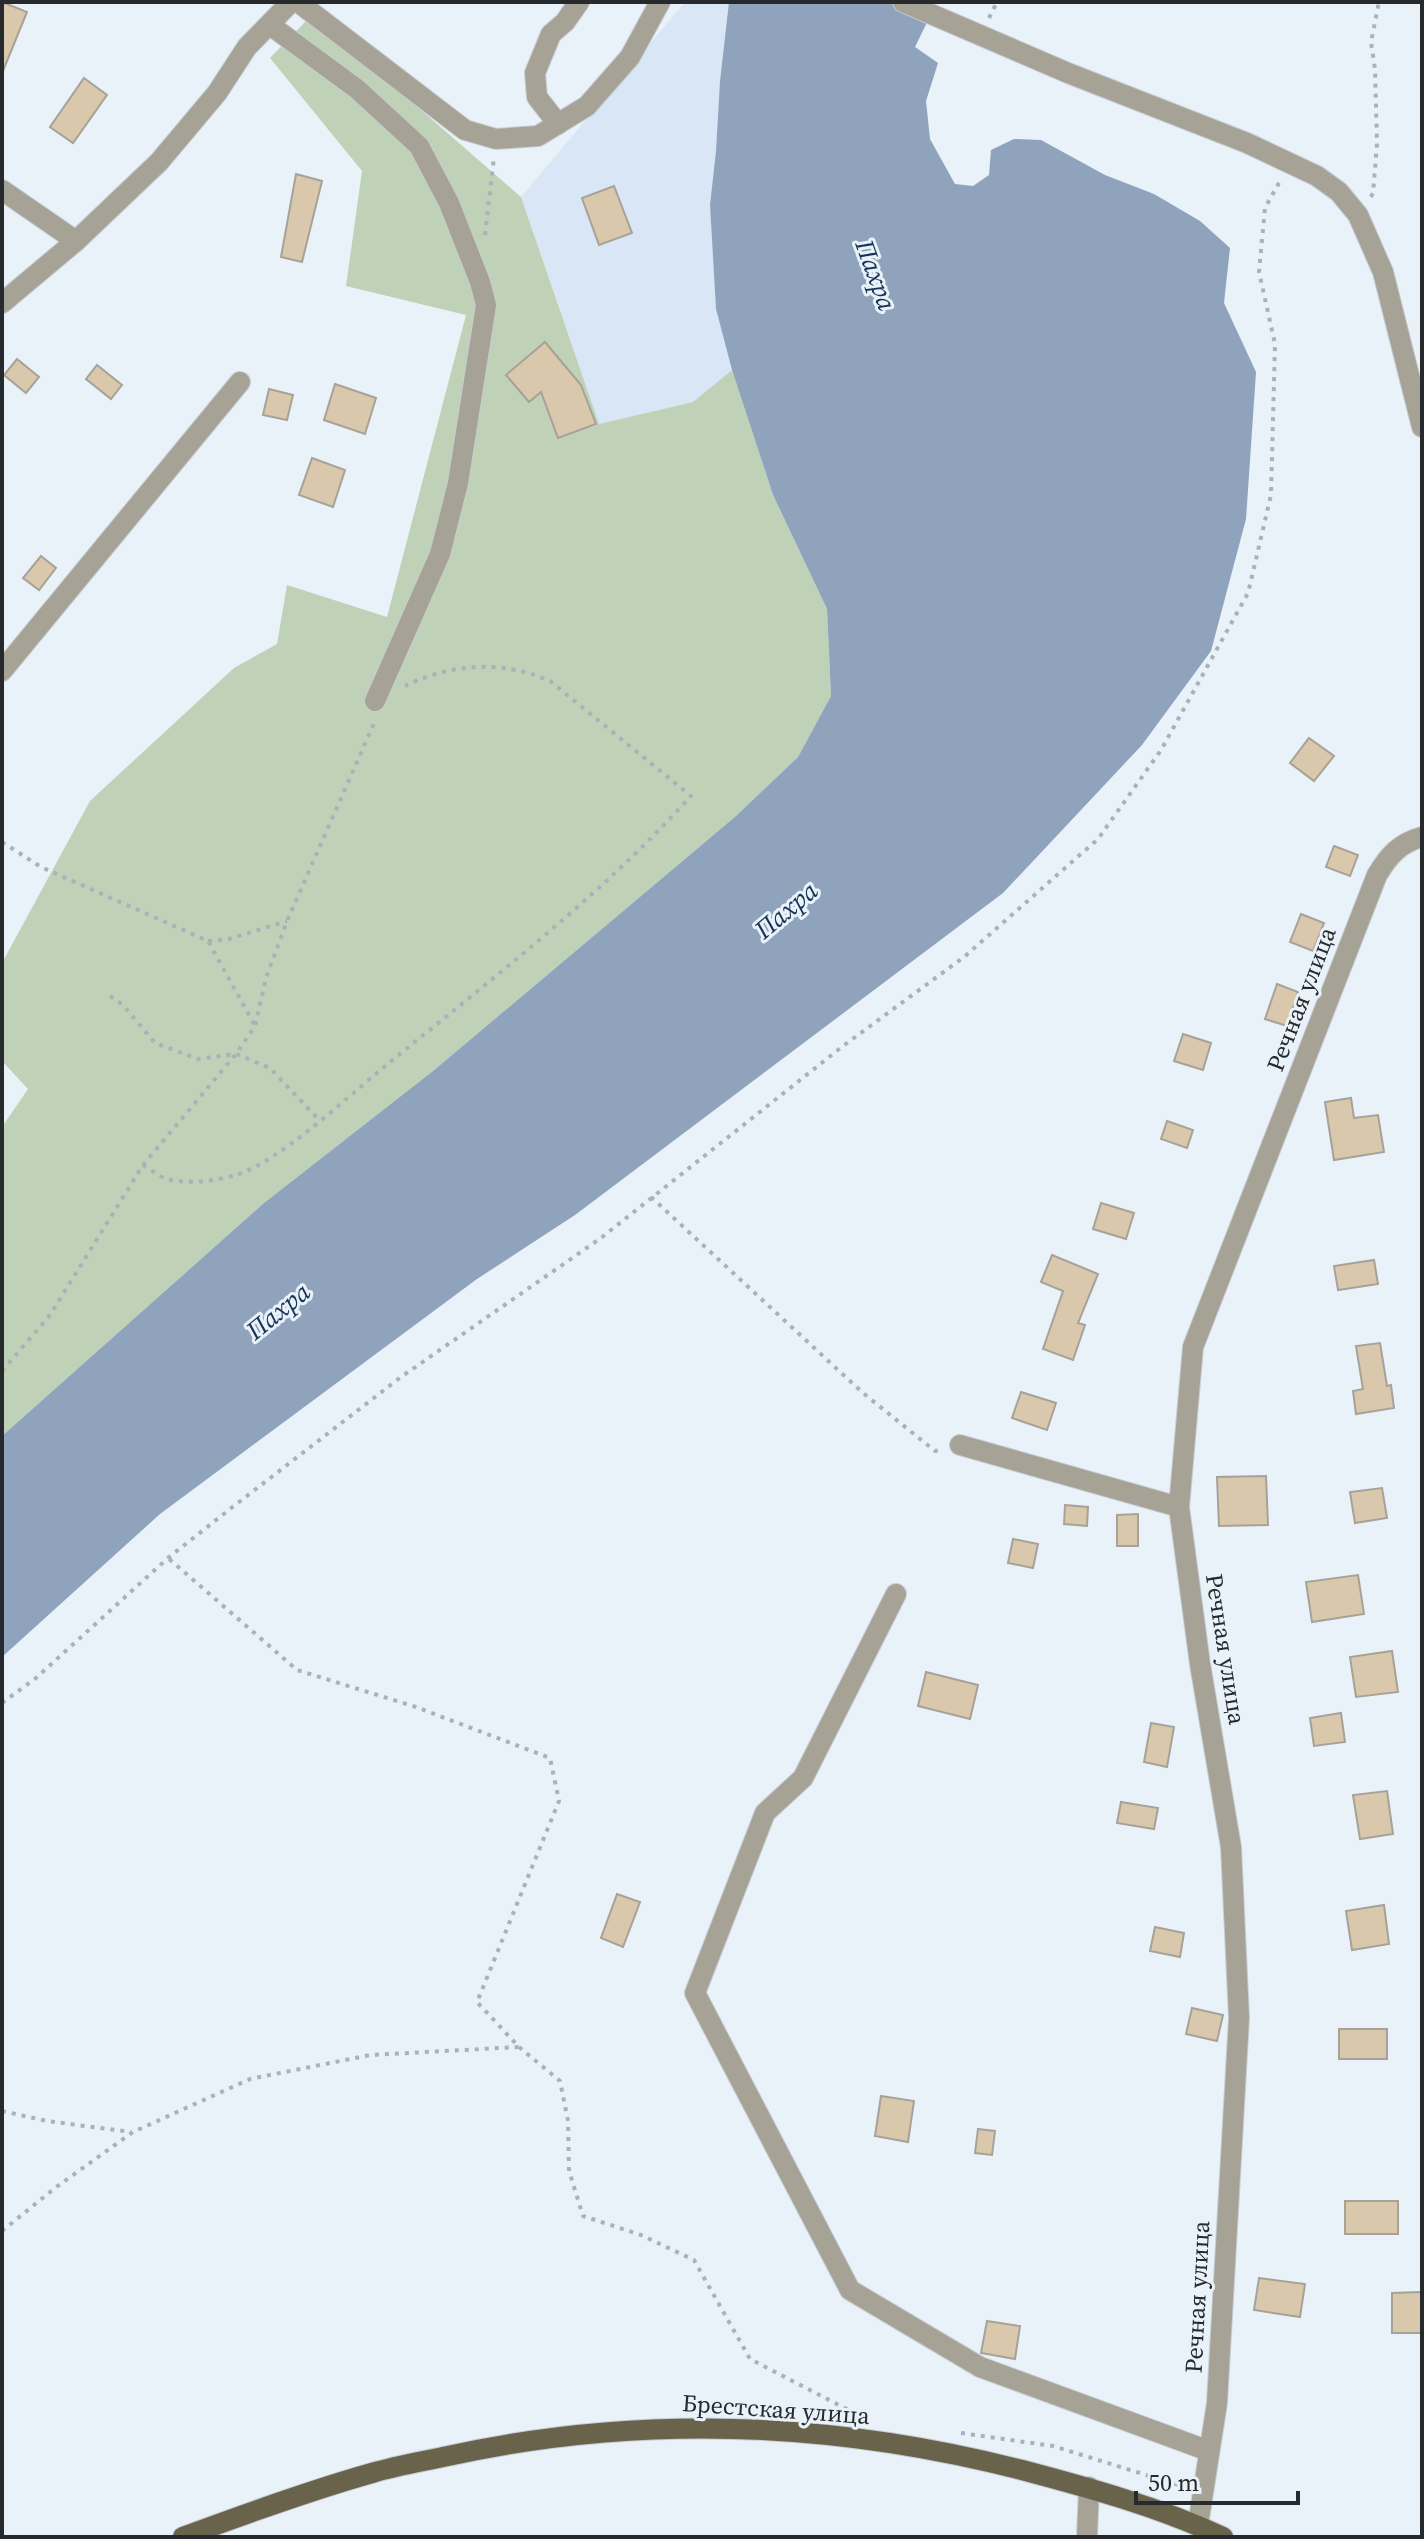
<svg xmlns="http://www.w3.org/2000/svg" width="1424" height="2539" viewBox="0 0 1424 2539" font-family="'Source Serif 4',serif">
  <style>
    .built { fill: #d9e6f5 }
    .green { fill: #bfd2b7 }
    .water { fill: #8fa3bc }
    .building { fill: #dac8ac; stroke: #a7a298; stroke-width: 2 }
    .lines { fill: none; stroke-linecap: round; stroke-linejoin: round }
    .minor-casing { stroke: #c6cdd4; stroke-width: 22 }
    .major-casing { stroke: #c6cdd4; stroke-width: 22 }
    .path { stroke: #abb1b8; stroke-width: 4; stroke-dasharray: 4 6; stroke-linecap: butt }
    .minor { stroke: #a6a295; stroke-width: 20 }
    .major { stroke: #69634b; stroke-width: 20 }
    .labels { text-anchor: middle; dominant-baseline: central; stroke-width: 6; stroke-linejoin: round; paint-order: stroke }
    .street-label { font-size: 24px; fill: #272a2d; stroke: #e9f1f9 }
    .water-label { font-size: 26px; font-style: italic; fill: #163356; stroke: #e9f1f9 }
  </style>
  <rect width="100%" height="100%" fill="#e9f1f9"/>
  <polygon class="built" points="685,2 729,2 720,81 716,151 710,205 716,309 732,370 693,402 599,424 521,197"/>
  <polygon class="green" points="312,15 521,197 599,424 693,402 732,370 773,495 827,609 831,696 798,757 736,816 433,1071 264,1203 2,1436 2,1127 28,1089 2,1061 2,963 90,801 234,668 277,644 287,585 387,617 466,315 346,286 362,171 270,58"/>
  <polygon class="water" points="729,2 937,2 915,47 938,63 926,101 930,139 955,184 973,186 989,175 991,150 1014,139 1041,140 1105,175 1154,194 1200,221 1230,248 1224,303 1256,372 1246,519 1211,651 1142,745 1003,893 575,1215 477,1279 160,1514 2,1657 2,1436 264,1203 433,1071 736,816 798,757 831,696 827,609 773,495 732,370 716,309 710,205 716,151 720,81"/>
  <g class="building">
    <polygon points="2,2 27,12 3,71 2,71"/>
    <polygon points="84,78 107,95 73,143 50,127"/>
    <polygon points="296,174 322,181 302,262 281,257"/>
    <polygon points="614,186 632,233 599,245 582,198"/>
    <polygon points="545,342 581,385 596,424 558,438 541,392 529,402 506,375"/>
    <polygon points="17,359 39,377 26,393 4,375"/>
    <polygon points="97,365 122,385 111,399 86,379"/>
    <polygon points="335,384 376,398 365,434 324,420"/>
    <polygon points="269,389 293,395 287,420 263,415"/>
    <polygon points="312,458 345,470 333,507 299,495"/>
    <polygon points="41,556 56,568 39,590 23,578"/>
    <polygon points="1309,738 1334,756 1314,781 1290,763"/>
    <polygon points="1334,846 1358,855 1350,876 1326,867"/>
    <polygon points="1301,914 1324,923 1313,951 1290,942"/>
    <polygon points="1277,984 1298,992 1287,1026 1265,1019"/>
    <polygon points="1183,1034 1211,1043 1203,1070 1174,1061"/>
    <polygon points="1351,1098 1354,1118 1378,1115 1384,1152 1334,1160 1325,1102"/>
    <polygon points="1167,1121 1193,1130 1187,1148 1161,1139"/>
    <polygon points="1101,1203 1134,1213 1126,1239 1093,1229"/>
    <polygon points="1052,1255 1098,1274 1078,1323 1085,1325 1073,1360 1043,1349 1063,1291 1041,1282"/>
    <polygon points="1374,1260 1378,1284 1338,1290 1334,1266"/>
    <polygon points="1380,1343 1387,1386 1391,1385 1394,1408 1356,1414 1353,1391 1363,1389 1356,1346"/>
    <polygon points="1021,1392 1056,1403 1047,1430 1012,1418"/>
    <polygon points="1266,1476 1268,1525 1219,1526 1217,1477"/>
    <polygon points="1382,1488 1387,1518 1355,1523 1350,1492"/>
    <polygon points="1065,1505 1088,1507 1087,1526 1064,1524"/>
    <polygon points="1138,1514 1138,1546 1117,1546 1117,1515"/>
    <polygon points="1013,1539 1038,1544 1033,1568 1008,1563"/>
    <polygon points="1358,1575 1364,1614 1312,1622 1306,1582"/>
    <polygon points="1392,1651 1398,1692 1356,1697 1350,1657"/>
    <polygon points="926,1672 978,1685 970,1719 918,1706"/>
    <polygon points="1341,1713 1345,1742 1314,1746 1310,1718"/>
    <polygon points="1151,1723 1174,1727 1167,1767 1144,1762"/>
    <polygon points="1387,1791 1393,1834 1360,1839 1353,1795"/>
    <polygon points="1121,1802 1158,1808 1154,1829 1117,1823"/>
    <polygon points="617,1894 640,1902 623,1947 601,1938"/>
    <polygon points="1384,1905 1389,1944 1352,1950 1346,1911"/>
    <polygon points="1155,1927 1184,1933 1180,1957 1150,1951"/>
    <polygon points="1192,2008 1223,2015 1217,2041 1186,2034"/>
    <rect x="1339" y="2029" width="48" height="30"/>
    <polygon points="881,2096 914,2101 908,2142 875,2136"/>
    <polygon points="978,2129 995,2131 992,2155 975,2153"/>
    <rect x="1345" y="2201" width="53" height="33"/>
    <polygon points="1259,2278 1305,2284 1300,2317 1254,2310"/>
    <polygon points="1421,2292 1421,2333 1392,2333 1392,2293"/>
    <polygon points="987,2321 1020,2326 1015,2359 981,2353"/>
  </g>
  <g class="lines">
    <defs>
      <g id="minor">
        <polyline points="298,2 465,130 496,139 538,136 587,106 630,57 660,2"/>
        <polyline points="903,2 1068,73 1247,143 1317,176 1339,192 1358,215 1383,272 1422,427"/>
        <polyline points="270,25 357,89 419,146 449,203 480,282 486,305 458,483 440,554 375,701"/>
        <polyline points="558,124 537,97 535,73 551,34 565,22 579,2"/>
        <polyline points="2,190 76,241"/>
        <polyline points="2,303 76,241 159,162 217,93 247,47 291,2"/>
        <polyline points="2,671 240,382"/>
        <polyline points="960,1445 1179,1507"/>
        <polyline points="896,1594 803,1778 765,1813 695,1993 850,2290 980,2367 1209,2451"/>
        <path d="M1198,2525l19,-122 22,-385 -8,-171 -31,-183 -21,-157 14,-160 184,-472c12,-20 23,-32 45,-38"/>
        <polyline points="1087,2537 1089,2487"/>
      </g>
      <path id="major" d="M183,2537c62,-23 125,-46 189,-64 23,-7 47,-11 71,-16 193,-43 388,-36 579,13 68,18 137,37 201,67"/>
    </defs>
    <use href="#minor" class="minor-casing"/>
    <use href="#major" class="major-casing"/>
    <g class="path">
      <polyline points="989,18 997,2"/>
      <polyline points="1371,197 1373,193 1377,144 1375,69 1371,42 1379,2"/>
      <polyline points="485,235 494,157"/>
      <polyline points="2,842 41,867 208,941 254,1024"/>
      <polyline points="208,941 229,939 287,921"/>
      <polyline points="110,996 123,1005 155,1043 198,1059 236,1054 270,1068 319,1120"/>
      <path d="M143,1165c7,4 14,10 21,13 21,7 51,3 72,-3 42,-13 106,-73 142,-103 107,-88 220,-173 313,-276l-141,-115c-47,-21 -98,-18 -145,5"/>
      <polyline points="651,1197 863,1393 935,1451 943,1449"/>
      <polyline points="2,1371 50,1315 143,1165 236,1054 255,1026 266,978 287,921 375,721"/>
      <polyline points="2,1703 36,1678 168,1558 230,1509 401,1377 601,1238 843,1046 964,957 1098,839 1161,750 1248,593 1271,495 1275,344 1259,272 1265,208 1280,181"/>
      <polyline points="519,2047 560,2081 568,2121 569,2171 583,2216 641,2235 694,2260 750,2359 862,2417"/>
      <polyline points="2,2111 47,2121 131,2132"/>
      <polyline points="2,2231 55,2188 133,2132 250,2079 370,2055 519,2047 477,2002 559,1801 550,1758 416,1707 297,1670 168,1558"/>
      <polyline points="961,2433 1053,2446 1185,2487"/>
    </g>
    <use href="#minor" class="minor"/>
    <use href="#major" class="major"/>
  </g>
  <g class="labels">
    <g class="street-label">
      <text transform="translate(1301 999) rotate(-69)">Речная улица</text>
      <text transform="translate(1226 1649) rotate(81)">Речная улица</text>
      <text transform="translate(1197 2297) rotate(-87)">Речная улица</text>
      <text transform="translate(776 2409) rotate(4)">Брестская улица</text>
    </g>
    <g class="water-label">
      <text transform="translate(876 275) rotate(70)">Пахра</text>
      <text transform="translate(786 910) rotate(-40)">Пахра</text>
      <text transform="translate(278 1311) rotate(-39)">Пахра</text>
    </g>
  </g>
  <rect width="1424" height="2539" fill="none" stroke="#272a2d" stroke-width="8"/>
  <path d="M1136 2491v12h162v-12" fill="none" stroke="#272a2d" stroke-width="4"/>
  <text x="1148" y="2491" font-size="24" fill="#272a2d" stroke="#e9f1f9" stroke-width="6" paint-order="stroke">50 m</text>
</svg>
